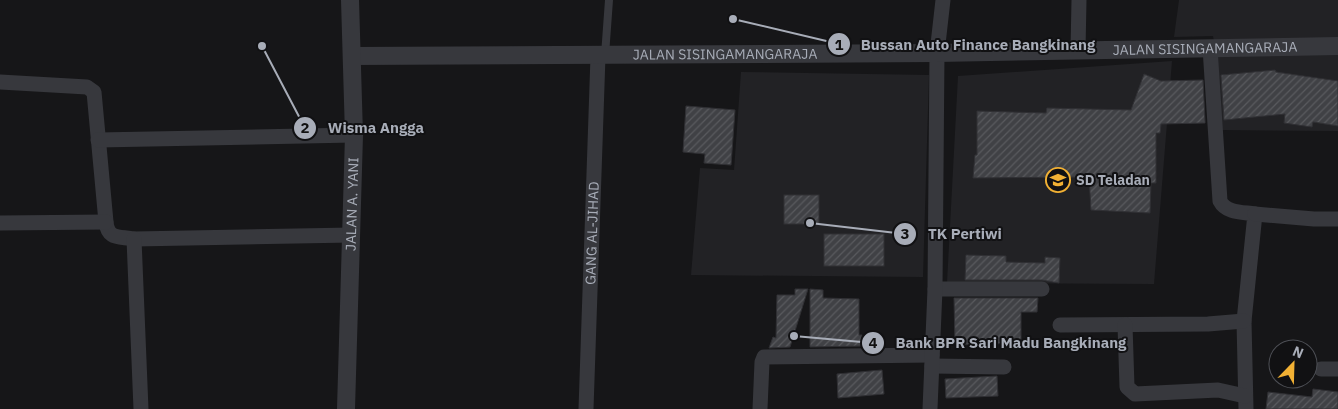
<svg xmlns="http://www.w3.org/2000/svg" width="1338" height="409" viewBox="0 0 1338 409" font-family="'IBM Plex Sans',sans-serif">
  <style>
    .built { fill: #222225 }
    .building { fill: url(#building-hatch); stroke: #303034 }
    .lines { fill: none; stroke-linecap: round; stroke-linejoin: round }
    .service { stroke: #37383d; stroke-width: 8 }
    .minor { stroke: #37383d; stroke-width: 15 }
    .tertiary { stroke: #37383d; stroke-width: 18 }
    .labels { text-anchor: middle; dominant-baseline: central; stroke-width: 4; stroke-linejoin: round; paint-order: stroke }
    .street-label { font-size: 14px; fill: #a8adb8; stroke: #111113 }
    .poi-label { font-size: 14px; font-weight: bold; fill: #a8adb8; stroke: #111113; text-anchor: start }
    .leader { fill: none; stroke: #a8adb8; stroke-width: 2 }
    .callout-dot { fill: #a8adb8; stroke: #111113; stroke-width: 2 }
    .mark-label { font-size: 15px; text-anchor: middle; font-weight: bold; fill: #111 }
    .callout-label { font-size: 15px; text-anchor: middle; font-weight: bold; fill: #a8adb8; stroke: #111113; stroke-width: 4; stroke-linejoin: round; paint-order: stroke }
  </style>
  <defs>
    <pattern id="building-hatch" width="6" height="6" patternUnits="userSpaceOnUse" patternTransform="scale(1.25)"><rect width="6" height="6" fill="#404145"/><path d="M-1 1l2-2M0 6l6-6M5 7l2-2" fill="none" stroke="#595a5e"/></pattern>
  </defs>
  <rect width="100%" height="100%" fill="#161618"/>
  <g class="built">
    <polygon points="1179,0 1338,0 1338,131 1221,130 1217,60 1213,36 1174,37"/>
    <polygon points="1172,61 1154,284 947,283 958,76"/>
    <polygon points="741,72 929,75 923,277 691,275 700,168 734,170"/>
  </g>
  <g class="building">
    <polygon points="1275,70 1276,72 1338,81 1338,126 1313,122 1312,127 1284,123 1285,114 1224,120 1221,75"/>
    <polygon points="1144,74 1161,81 1203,80 1205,121 1205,123 1161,124 1160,133 1156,133 1156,183 1151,183 1150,213 1091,210 1089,177 973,178 975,155 977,155 977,111 1046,113 1047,108 1131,110"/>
    <polygon points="686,106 735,110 731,165 704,163 705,154 683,152"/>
    <rect x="784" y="195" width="35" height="29"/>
    <rect x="824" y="234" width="60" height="32"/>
    <polygon points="966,255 1006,256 1006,262 1045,263 1045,257 1060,258 1059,283 1042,280 965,280"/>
    <polygon points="795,289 808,289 790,347 769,348 773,337 776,338 777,295 795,295"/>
    <polygon points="810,289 823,290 823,298 859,299 859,335 862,335 862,346 810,347"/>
    <polygon points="954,298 1038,298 1037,312 1021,312 1021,343 955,345"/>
    <polygon points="882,370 884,394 838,398 837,374"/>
    <polygon points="997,376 998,396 946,398 945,379"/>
    <polygon points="1313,389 1338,392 1338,409 1266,409 1268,392 1312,397"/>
  </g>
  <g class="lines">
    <polyline class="service" points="605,55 609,0"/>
    <g class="minor">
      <path d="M1210,48l10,153c6,12 22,11 35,13l-11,107 2,88"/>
      <polyline points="1078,50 1079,0"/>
      <path d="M0,82l87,5 7,5 12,130c2,18 13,14 28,17l218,-4"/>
      <polyline points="98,140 354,135"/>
      <polyline points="1255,214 1314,219 1338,219"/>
      <polyline points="0,223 106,222"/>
      <polyline points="134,239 141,409"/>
      <polyline points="935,289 1042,289"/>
      <polyline points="1060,325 1208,324 1244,321"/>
      <polyline points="1125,325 1127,387 1135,394 1218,390 1245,396"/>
      <polyline points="932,366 1004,367"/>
      <polyline points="1321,369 1338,369"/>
      <path id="s1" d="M586,409l12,-353"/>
      <polyline points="760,409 762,362 764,357 932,355"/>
      <polyline points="930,409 935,289 937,53 943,0"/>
    </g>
    <g class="tertiary">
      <path id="s2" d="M353,56l584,-3 401,-7"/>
      <path id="s3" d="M346,409l8,-274 -4,-135"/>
    </g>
  </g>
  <defs>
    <symbol id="school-ring" viewBox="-11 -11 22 22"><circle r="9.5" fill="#111113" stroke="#f2b134" stroke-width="1.5"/><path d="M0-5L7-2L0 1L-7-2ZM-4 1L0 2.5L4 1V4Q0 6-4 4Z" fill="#f2b134"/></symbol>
  </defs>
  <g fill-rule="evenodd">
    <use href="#school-ring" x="1044" y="166" width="28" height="28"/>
  </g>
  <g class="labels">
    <g class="street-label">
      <text stroke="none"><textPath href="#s2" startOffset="852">JALAN SISINGAMANGARAJA</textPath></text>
      <text stroke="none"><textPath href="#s2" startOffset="372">JALAN SISINGAMANGARAJA</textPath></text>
      <text stroke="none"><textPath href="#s3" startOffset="205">JALAN A. YANI</textPath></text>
      <text stroke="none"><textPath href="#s1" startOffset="176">GANG AL-JIHAD</textPath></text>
    </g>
    <g class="poi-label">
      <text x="1076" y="180">SD Teladan</text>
    </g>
  </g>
  <path class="leader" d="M733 19L839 44M262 46L305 128M810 223L905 234M794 336L873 343"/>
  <g class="callout-dot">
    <circle cx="733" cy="19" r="5"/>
    <circle cx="262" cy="46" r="5"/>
    <circle cx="810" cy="223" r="5"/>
    <circle cx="794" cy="336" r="5"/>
    <circle cx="839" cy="44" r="12"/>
    <circle cx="305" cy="128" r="12"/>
    <circle cx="905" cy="234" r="12"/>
    <circle cx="873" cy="343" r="12"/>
  </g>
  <g class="mark-label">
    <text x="839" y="50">1</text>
    <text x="305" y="133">2</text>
    <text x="905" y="239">3</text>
    <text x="873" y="348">4</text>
  </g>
  <g class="callout-label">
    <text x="978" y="50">Bussan Auto Finance Bangkinang</text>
    <text x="376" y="133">Wisma Angga</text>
    <text x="965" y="239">TK Pertiwi</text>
    <text x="1011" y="348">Bank BPR Sari Madu Bangkinang</text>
  </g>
  <g transform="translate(1293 364) rotate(23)"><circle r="24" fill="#111113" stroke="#4d4f55"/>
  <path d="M0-4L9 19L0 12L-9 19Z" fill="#f2b134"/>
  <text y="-8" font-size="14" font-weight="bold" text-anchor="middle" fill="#a8adb8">N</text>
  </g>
</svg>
